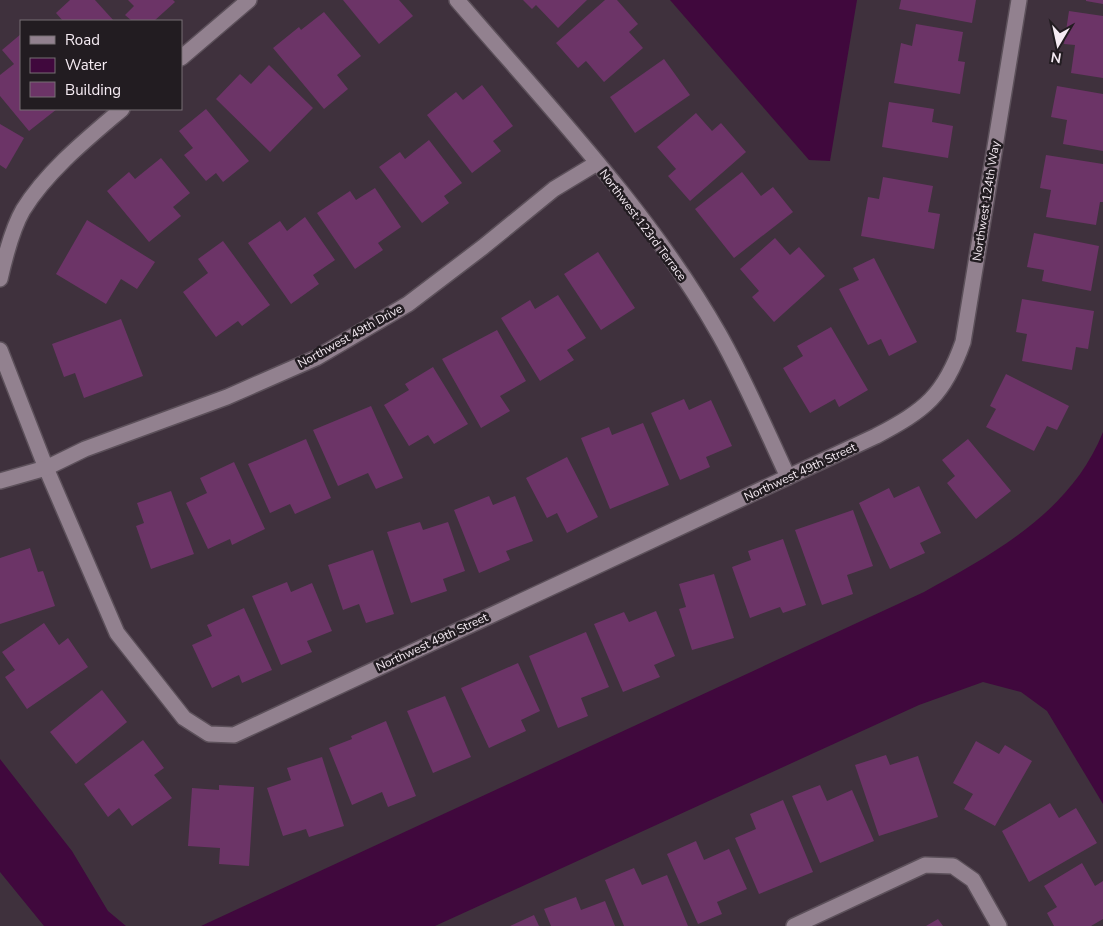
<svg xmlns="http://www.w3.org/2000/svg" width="1103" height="926" viewBox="0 0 1103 926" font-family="'Nunito Sans',sans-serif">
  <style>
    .water { fill: #40083d }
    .building { fill: #6c3467 }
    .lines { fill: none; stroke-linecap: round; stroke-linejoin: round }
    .minor-casing { stroke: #5c505a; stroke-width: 18 }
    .minor { stroke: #92818f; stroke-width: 15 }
    .labels { text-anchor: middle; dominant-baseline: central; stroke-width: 5; stroke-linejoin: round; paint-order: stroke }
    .street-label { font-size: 12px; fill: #f6ecf4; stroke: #221c21 }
  </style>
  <rect width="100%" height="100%" fill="#3f313d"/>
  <g class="water">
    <polygon points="670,0 857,0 830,161 809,160"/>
    <path d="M1103,432v372l-56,-93 -26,-19 -38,-10 -64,23 -484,221h-234l723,-334c71,-39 147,-80 179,-160z"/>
    <polygon points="0,759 72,851 108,911 126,926 44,926 0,872"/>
  </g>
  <g class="building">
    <polygon points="70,0 95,0 114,21 63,21 56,13"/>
    <polygon points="128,0 173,0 175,2 154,21 132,21 125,15 134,6"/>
    <polygon points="343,0 399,0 413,16 379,44"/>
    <polygon points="523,0 587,0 558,28 536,5 532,9"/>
    <polygon points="605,0 617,0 638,24 629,32 643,48 604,82 586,61 578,68 556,43"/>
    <polygon points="901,0 976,0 972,23 899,9"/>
    <polygon points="1086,0 1103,0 1103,4 1086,1"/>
    <polygon points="1069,11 1103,16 1103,78 1071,73 1075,45 1064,44"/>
    <polygon points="324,12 361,56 337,75 348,89 324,109 273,48 299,27 301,30"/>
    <polygon points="916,24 963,32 958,61 965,62 960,94 894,83 901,43 912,46"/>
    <polygon points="21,34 21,109 57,109 29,131 0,96 0,75 14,64 2,50"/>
    <polygon points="664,59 690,95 635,133 610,97"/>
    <polygon points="269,65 313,108 270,152 216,99 240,74 251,84"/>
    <polygon points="482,85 513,126 493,141 501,151 472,173 427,115 456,92 463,100"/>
    <polygon points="1057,86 1103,94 1103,151 1063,144 1067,120 1051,117"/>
    <polygon points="889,102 934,109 932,122 953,126 948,158 882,147"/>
    <polygon points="206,109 249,161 223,182 216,173 206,181 184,155 193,148 179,131"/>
    <polygon points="696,113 712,131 721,123 746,152 690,201 668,176 676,169 657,147"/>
    <polygon points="0,124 24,138 6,169 0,165"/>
    <polygon points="429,140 462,183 444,196 449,203 422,223 379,167 400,152 405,159"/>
    <polygon points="1046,155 1103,164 1103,202 1100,202 1096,225 1046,217 1051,190 1040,188"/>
    <polygon points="161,158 190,193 173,207 181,216 149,242 107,191 129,172 135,179"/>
    <polygon points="742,172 761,196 773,187 793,212 734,258 695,209"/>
    <polygon points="883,177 933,186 928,212 940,214 934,249 861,236 868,197 879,199"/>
    <polygon points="375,188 401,227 378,243 383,250 355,269 317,213 350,191 356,200"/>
    <polygon points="305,217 335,260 313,275 319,284 291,304 248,243 280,221 287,231"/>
    <polygon points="87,220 155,262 137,289 121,279 106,304 56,274"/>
    <polygon points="1034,233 1099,246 1091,291 1042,281 1044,270 1027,267"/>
    <polygon points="775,238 790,255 799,247 825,276 774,322 752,297 759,291 740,269"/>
    <polygon points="223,241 270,305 242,326 238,321 216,337 183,292 208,273 198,259"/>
    <polygon points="598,252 635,308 601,330 564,274"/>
    <polygon points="874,258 917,342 889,356 881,339 868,345 839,289 859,280 853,268"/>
    <polygon points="558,295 586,338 567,350 574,360 540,381 501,318 530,300 535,309"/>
    <polygon points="1022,299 1094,311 1088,349 1076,347 1072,370 1022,361 1027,334 1016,332"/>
    <polygon points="121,319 143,376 84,398 75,373 64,377 52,344"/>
    <polygon points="831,327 868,390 839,407 835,399 810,413 783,368 803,356 797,346"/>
    <polygon points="497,330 526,381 500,396 510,411 481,428 442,359"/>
    <polygon points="433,367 468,424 434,444 428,435 409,446 384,405 409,390 405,384"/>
    <polygon points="1006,374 1069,406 1057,430 1047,426 1034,451 986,427 996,409 990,406"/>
    <polygon points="684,399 689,410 711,400 732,446 706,457 710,467 680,480 651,413"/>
    <polygon points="371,406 403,478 376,489 368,473 338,486 313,430"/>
    <polygon points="643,423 669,485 610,509 581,438 609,427 612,435"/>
    <polygon points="306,439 331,498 295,514 290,504 270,513 248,464"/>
    <polygon points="968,439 1011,491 976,519 947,483 955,476 942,460"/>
    <polygon points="567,457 598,517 567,533 557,513 547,518 526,478"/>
    <polygon points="234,462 265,529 232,545 230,539 208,549 186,503 207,493 200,478"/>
    <polygon points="919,486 941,533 920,543 925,553 890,569 859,503 889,488 894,498"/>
    <polygon points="171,491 194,554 151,569 136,526 144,523 137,503"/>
    <polygon points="489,496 493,505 515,496 533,541 506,551 510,560 479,573 454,510"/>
    <polygon points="853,510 873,566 847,575 853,594 822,605 795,530"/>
    <polygon points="420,522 423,530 448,522 465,571 443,579 447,591 411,603 387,532"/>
    <polygon points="783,539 806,605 783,613 780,607 750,618 732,567 751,560 748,551"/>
    <polygon points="30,548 38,572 43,571 55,606 0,624 0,558"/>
    <polygon points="373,550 394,614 366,623 359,604 343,610 328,565"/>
    <polygon points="714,574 734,638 692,650 679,609 686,607 679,584"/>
    <polygon points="287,582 291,592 312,583 332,631 307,641 312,652 281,665 252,596"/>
    <polygon points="244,608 272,670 242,683 239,675 212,688 192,645 212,636 207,625"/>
    <polygon points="656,611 675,656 654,665 660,677 623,692 594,624 624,612 629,622"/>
    <polygon points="44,623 59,645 68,638 88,667 27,709 5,677 15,670 2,652"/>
    <polygon points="586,632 609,687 581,698 588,716 558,728 529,656"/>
    <polygon points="518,663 540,711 521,720 526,731 489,748 461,688"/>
    <polygon points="102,690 127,722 76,764 50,732"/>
    <polygon points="445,696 471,757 433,773 407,711"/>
    <polygon points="386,721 416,796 388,807 382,792 352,805 329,748 352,739 351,736"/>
    <polygon points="143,740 164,768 154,775 172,798 132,826 119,808 108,817 84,784"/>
    <polygon points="976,741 999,754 1005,745 1032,761 995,826 964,809 973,794 953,783"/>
    <polygon points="886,755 890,765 918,756 938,817 879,836 855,765"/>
    <polygon points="322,757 344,826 309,837 306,829 283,836 267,788 291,780 287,768"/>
    <polygon points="219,785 254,787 249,866 219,864 220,848 188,846 192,788 219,790"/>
    <polygon points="820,785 827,801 852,790 874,841 820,863 792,796"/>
    <polygon points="783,800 813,872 759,894 735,838 756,829 750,814"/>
    <polygon points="1050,803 1059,818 1076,808 1097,843 1029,882 1002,831"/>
    <polygon points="696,841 704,860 729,849 747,889 717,902 722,914 698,924 667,854"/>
    <polygon points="1082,863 1095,886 1103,881 1103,919 1091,926 1054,926 1047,913 1057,907 1044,886"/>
    <polygon points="634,868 642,885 667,875 688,926 624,926 605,880"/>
    <polygon points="576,897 581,910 605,901 615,926 551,926 544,909"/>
    <polygon points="534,915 539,926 510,926"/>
    <polygon points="938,919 943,926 926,926"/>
  </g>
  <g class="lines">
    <defs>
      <g id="minor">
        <path d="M457,0c91,106 193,212 262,334 26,46 47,96 69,143"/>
        <polyline points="181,58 249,0"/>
        <path d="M0,279c5,-22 12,-50 23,-69 24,-39 65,-72 99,-101"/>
        <path d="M0,350l46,118 71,165 67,85 25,16 25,1 642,-299c49,-26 68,-40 87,-94l56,-342"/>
        <polyline points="0,481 46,468 85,449 227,397 316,358 408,304 483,247 554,189 597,163"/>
        <polyline points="794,926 925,865 953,866 973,880 999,926"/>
      </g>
    </defs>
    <use href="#minor" class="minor-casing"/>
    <use href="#minor" class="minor"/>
  </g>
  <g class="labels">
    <g class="street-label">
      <text transform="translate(986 201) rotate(-81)">Northwest 124th Way</text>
      <text transform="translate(643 225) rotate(53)">Northwest 123rd Terrace</text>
      <text transform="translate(350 336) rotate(-29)">Northwest 49th Drive</text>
      <text transform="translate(800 472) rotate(-25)">Northwest 49th Street</text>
      <text transform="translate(432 642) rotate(-25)">Northwest 49th Street</text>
    </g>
  </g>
  <rect x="20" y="20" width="162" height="90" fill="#221c21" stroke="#776f75"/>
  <rect x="30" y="36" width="25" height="8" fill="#92818f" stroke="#776f75"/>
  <text x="65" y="45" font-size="15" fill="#f6ecf4">Road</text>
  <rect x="30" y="58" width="25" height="15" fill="#40083d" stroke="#776f75"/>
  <text x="65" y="70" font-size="15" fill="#f6ecf4">Water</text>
  <rect x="30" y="82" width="25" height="15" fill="#6c3467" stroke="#776f75"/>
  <text x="65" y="95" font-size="15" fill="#f6ecf4">Building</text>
  <g transform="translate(1058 45) rotate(189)" stroke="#221c21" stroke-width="4" paint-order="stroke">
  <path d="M0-4L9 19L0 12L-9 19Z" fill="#f6ecf4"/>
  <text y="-8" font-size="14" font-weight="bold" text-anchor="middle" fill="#f6ecf4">N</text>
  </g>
</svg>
